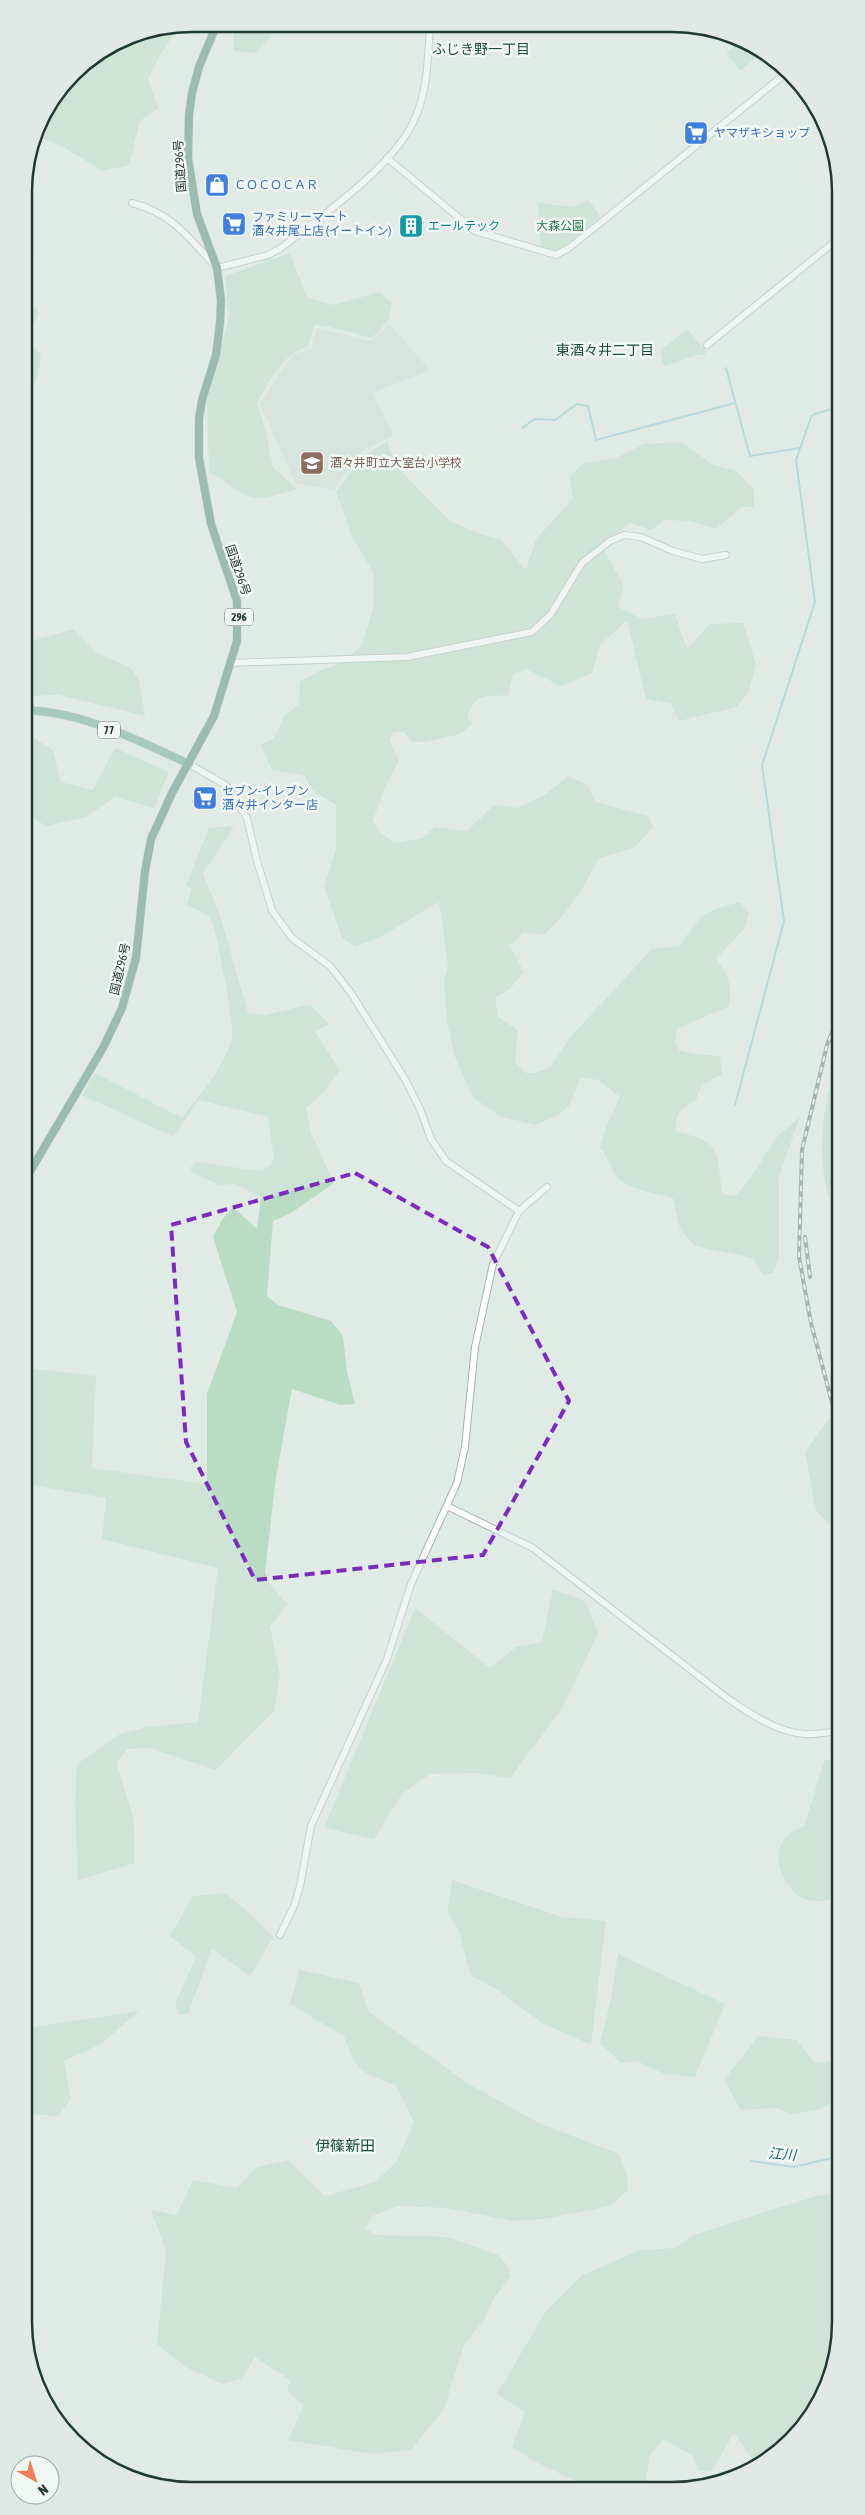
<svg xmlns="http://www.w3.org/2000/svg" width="865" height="2515" viewBox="0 0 865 2515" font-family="'Asap Condensed','Noto Sans JP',sans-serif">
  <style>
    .built { fill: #cedbd5 }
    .green { fill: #b9dcc3 }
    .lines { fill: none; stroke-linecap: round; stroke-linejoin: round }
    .stream { stroke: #88c5d0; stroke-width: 2 }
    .tertiary-casing { stroke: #a3b3ad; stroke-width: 8 }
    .primary-casing { stroke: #c1c8c6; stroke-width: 9 }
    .trunk-casing { stroke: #c1c8c6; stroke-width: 9 }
    .tertiary { stroke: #fff; stroke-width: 6 }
    .primary { stroke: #65a091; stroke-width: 8 }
    .trunk { stroke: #498476; stroke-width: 8 }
    .rail-casing { stroke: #5b7770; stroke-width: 4 }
    .rail { stroke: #f1f8f4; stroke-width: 2; stroke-dasharray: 5.5; stroke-linecap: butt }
    .marked { fill: none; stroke: #7b2cbf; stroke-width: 4; stroke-dasharray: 10 6; stroke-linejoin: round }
    .labels { text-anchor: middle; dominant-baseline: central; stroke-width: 5; stroke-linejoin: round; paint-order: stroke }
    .shield { fill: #f1f8f4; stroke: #5f746e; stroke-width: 1 }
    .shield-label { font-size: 11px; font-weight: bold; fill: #213b34 }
    .shop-label { font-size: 12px; fill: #366cbe; stroke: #f1f8f4; text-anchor: start }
    .street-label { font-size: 12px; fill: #213b34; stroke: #f1f8f4 }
    .culture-label { font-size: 12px; fill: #0d838f; stroke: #f1f8f4; text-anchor: start }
    .park-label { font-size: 12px; fill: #2c7247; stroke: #f1f8f4 }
    .education-label { font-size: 12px; fill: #785e54; stroke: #f1f8f4; text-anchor: start }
    .neighbourhood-label { font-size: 14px; fill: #1d4d41; stroke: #f1f8f4 }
    .water-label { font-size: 14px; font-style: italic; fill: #1c6776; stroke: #f1f8f4 }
    .quarter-label { font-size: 15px; fill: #1d4d41; stroke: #f1f8f4 }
    .rim { fill: none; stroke: #213b34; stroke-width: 2.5 }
  </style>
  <rect width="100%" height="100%" fill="#e0ebe6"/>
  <polygon class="built" points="389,324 430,370 372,393 393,435 362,451 333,490 295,483 260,403 293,355 312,349 316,328 371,341"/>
  <g class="green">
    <polygon points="233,24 274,24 271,37 255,53 234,51"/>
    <path d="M174,27l2,4 -16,24 -12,24 10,29 -18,13 -11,44 -27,6 -38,-24 -24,-10c10,-39 17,-45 51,-66l-3,-10 40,-25z"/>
    <polygon points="742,39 763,52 740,71 726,53"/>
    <polygon points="588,200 600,215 564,251 556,255 541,252 538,203 574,207"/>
    <path d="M290,253l17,44 26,8 46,-13 13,11 -3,17 -17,18 -42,-11 -16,-2 -6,21c-28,11 -37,32 -51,57l9,28 7,37 25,21c-19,5 -40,15 -58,3 -12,-7 -16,-13 -31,-19l-2,-74 22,-82 -4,-41z"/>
    <polygon points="36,307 39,315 24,336 24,311"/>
    <polygon points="687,329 705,349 705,355 698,355 664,366 660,351"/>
    <polygon points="24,336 41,355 37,380 28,391 24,391"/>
    <path d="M387,442l11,26 52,53 33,14 17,4 26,31 10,-31 37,-40 -3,-22 13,-14 31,-4 30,-15 38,-2 31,23 24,6 17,19v17h-12l-26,22 -25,-8 -27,-1 -13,10 -21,-7 -29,22 23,41 -6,21 24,12 33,-5 12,35 23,-25 33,-1 13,41 -7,27 -12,16 -58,14 -8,-17 -25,-5 -19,-79 -27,25 -8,28 -31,13 -35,-17 -13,5 -5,22c-23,-1 -33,-2 -41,22l6,5 -13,11 -35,8h-13l-8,-10h-10l-5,7 10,22 -12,22 -14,37 7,12 14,11 28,-5 13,-11 32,4 27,-26 23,3 26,-12 25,-20 19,9 9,17 52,14 5,11 -18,20 -37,12c-14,29 -30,55 -55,76l-20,-3 -13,14 14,26 -14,17 -15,9 3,19 20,13 -3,32 11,11h9l15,-5 21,-32 81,-87 28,-3c21,-33 22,-34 60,-44l9,11 -4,15 -29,31c12,15 18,29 12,48l-51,22 -2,12 4,9 14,4 27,2 2,18 -21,12 -5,14c-17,9 -21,13 -20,32 49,10 39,19 47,62l12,2c18,-17 26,-36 39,-55 6,-9 18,-16 26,-24l-21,60v81l-5,14 -11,3 -11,-17 -57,-12 -15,-17 -7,-31c-21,-6 -52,-8 -62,-30 -3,-8 -5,-13 -11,-20l7,-23 13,-28 -22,-17 -17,-3 -12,29 -12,10 -22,9 -36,-9 -26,-19 -19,-42 -7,-34 -3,-38 4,-18 -9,-63c-28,15 -53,36 -84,44l-13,-8 -18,-52 12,-37v-44l-24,-15 -7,-14 -33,-6 -12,-25 14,-7 10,-22 15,-12 1,-22 21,-12 15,-5 26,-19 12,-41 -1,-33 -21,-36 -16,-44 27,-36z"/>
    <polygon points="73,629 97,653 131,668 139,680 145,716 59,695 25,696 25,643"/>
    <polygon points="25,732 53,750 61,782 93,790 115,748 169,772 154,808 115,797 86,817 46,826 25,813"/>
    <path d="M234,826l-31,48 17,41 28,98 18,2 44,-11 19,20 -14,8 25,38 -18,24 -16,14 5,25 23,50 -43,30 -18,8 -6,75 11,9 53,16 12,15 4,35 8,33 -15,1 -48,-16 -16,88 -11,95 5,12 17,20 -17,23 10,47 -6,37 -58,59 -66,-22 -23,1 -10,15 17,56 1,43 -57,17 -3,-74 2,-42 43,-30 26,-7 52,-5 20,-154 -116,-29 4,-41 -80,-14v-116l70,8 -4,92 115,16v-90l30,-82 -24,-75 9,-17 11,-13 24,22 4,-32 -26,-13 -16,1 -28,-13v-6l5,-4 64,9 10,-5 4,-7 -6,-42 -70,-17 -24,37 -92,-42 13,-22 87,45c17,-22 46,-56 50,-82 2,-10 -15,-105 -20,-114 -5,-10 -16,-13 -25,-16l4,-18 -5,-2 23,-58z"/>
    <path d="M839,1055v172c-5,-16 -13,-34 -15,-51 -6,-43 2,-80 15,-121z"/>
    <polygon points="831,1416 840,1452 840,1535 816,1511 805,1452"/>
    <polygon points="553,1589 586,1602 598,1634 562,1709 510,1778 475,1773 430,1774 402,1794 374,1839 324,1828 415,1608 490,1668 516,1647 542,1642"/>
    <polygon points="840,1670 840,1707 831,1704"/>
    <path d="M825,1759l15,5v134c-13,3 -29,6 -41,-2 -17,-12 -30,-44 -11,-61 4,-4 11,-6 16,-9z"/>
    <polygon points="452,1880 562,1917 606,1921 591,2045 542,2023 499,1991 470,1975 459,1930 447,1913"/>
    <polygon points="225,1893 248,1912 273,1937 250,1976 212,1949 188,2014 180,2015 175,2004 196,1957 170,1936 193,1896"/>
    <polygon points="618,1954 725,2004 695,2077 664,2074 637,2061 621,2063 600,2043 611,1999"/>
    <path d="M299,1970l60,13 9,28 99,72 72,40 80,31 8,22 1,14 -17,16 -68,13 -31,2 -67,-13 -47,-2 -26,10 -6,13 11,6 71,2 50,18 9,10 4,11 -17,22 -10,22 -20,25 -20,64 -33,41 -39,4 -84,-14 16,-35 -17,-14 3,-11 -35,-23 -13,22 -20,5 -36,-17 -29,-23 9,-93 -15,-41 25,5 17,-35 44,8 20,-21 31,-7 37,36 50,-14 22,-21 17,-39 -18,-37c-35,-11 -40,-15 -52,-49l-54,-32z"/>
    <polygon points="139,2011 101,2044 64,2061 71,2099 58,2116 27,2114 27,2028"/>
    <polygon points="758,2036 797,2040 815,2063 841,2060 841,2097 818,2110 792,2114 775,2108 741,2110 724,2080"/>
    <polygon points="841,2192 841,2333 829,2387 800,2434 758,2468 734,2433 711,2472 698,2470 693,2456 663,2439 649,2457 646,2484 644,2488 582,2488 577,2482 532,2460 512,2447 525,2412 497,2394 546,2311 582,2275 641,2250 675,2248 693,2235 816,2196"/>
  </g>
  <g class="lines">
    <g class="stream">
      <polyline points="726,368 750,456 800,448"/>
      <polyline points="522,428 535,419 555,420 577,404 588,406 596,440 735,403"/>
      <polyline points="735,1105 784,921 762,765 815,602 796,460 811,417 815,414 838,407"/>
      <polyline points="751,2161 793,2167 841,2156"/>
    </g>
    <defs>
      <g id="tertiary">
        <polyline points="387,158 475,231 556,255 569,248 789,71"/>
        <path d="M132,203c40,10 58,36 85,65l51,-13 13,-7c41,-33 115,-82 135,-132 12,-29 12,-60 14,-91"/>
        <polyline points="707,345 838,239"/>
        <polyline points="230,663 407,657 532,632 551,614 582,563 610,541 624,535 641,537 673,551 702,559 726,555"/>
        <polyline points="189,764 227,786 247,818 257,861 272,910 278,919 292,938 330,966 351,993 405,1079 420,1109 431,1139 446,1161 519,1211"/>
        <path d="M447,1506l86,42 194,150c24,16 49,34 78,36 11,1 24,-2 35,-3"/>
        <polyline points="280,1935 294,1906 300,1886 311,1826 387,1659 411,1584 457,1483 465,1447 475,1347 493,1264 519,1211 547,1187"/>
      </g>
      <path id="primary" d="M25,710c59,2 112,30 164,54"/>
      <polyline id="trunk" points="25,1180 104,1046 122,1008 136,958 145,871 151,839 172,793 214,716 237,641 237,601 211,524 199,458 199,419 202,400 216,355 220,323 221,300 217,268 197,214 188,158 189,115 192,93 199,67 217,24"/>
    </defs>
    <use href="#tertiary" class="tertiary-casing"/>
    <use href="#primary" class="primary-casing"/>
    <use href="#trunk" class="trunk-casing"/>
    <use href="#tertiary" class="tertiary"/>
    <use href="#primary" class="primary"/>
    <use href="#trunk" class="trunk"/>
    <defs>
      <g id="rail">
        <polyline points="839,1015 827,1045 802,1150 799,1257 811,1323 840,1433"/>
        <polyline points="805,1237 810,1277"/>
      </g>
    </defs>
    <use href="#rail" class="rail-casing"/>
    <use href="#rail" class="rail"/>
  </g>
  <path d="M0 0H865V2515H0ZM355,1173l133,74 81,154 -86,154 -228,25 -69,-138 -15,-217z" fill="#e0ebe6" fill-opacity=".55" fill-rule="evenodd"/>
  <path class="marked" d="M355,1173l133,74 81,154 -86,154 -228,25 -69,-138 -15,-217z"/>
  <defs>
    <symbol id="supermarket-square" viewBox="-11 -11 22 22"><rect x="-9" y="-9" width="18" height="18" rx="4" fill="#3f7fe0" stroke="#f1f8f4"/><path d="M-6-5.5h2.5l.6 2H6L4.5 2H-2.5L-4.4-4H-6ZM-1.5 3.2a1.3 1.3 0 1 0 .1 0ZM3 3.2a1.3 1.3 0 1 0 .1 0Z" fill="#fff"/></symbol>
    <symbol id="shop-square" viewBox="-11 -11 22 22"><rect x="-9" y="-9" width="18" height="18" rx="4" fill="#3f7fe0" stroke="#f1f8f4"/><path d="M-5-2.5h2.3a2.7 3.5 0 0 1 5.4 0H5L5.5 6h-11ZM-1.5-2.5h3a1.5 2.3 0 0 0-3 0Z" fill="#fff"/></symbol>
    <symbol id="building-square" viewBox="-11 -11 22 22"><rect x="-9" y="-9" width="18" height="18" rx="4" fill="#0f9aa8" stroke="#f1f8f4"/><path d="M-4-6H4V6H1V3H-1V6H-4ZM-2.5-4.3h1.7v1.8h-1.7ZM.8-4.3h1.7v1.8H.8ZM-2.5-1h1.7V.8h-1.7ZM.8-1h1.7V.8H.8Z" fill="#fff"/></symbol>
    <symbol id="school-square" viewBox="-11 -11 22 22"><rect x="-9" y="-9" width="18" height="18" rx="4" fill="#8d6e63" stroke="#f1f8f4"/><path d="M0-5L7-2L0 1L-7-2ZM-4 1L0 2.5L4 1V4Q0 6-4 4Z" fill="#fff"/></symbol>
  </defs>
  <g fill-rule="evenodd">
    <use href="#supermarket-square" x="682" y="119" width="28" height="28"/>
    <use href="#shop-square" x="203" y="171" width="28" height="28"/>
    <use href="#supermarket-square" x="220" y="210" width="28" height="28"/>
    <use href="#building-square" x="397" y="212" width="28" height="28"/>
    <use href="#school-square" x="298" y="449" width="28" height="28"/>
    <use href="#supermarket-square" x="191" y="784" width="28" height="28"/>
  </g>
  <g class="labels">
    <g class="shield">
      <rect x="225" y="608.5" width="28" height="17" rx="4"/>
      <rect x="98" y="721.5" width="22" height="17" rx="4"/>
    </g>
    <g class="shield-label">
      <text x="239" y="617">296</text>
      <text x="109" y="730">77</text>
    </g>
    <g class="shop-label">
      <text x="714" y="133">ヤマザキショップ</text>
      <text x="234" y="185">ＣＯＣＯＣＡＲ</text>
      <text x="252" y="217">ファミリーマート<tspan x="252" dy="14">酒々井尾上店 (イートイン)</tspan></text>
      <text x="222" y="791">セブン-イレブン<tspan x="222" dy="14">酒々井インター店</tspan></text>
    </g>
    <g class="street-label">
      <text transform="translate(180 166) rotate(-94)">国道296号</text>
      <text transform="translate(238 570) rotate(71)">国道296号</text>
      <text transform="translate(120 969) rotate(-77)">国道296号</text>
    </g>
    <g class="culture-label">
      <text x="428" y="226">エールテック</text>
    </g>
    <g class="park-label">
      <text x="560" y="226">大森公園</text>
    </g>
    <g class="education-label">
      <text x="330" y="463">酒々井町立大室台小学校</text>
    </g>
    <g class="neighbourhood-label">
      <text x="481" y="49">ふじき野一丁目</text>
      <text x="605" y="350">東酒々井二丁目</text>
    </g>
    <g class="water-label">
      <text transform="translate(782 2154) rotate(4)">江川</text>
    </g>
    <g class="quarter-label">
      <text x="345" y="2145">伊篠新田</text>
    </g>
  </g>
  <path d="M0 0H865V2515H0ZM192 32H672A160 160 0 0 1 832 192V2322A160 160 0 0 1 672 2482H192A160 160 0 0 1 32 2322V192A160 160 0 0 1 192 32Z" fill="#e0e9e5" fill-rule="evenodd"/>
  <path class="rim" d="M192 32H672A160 160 0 0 1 832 192V2322A160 160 0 0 1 672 2482H192A160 160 0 0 1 32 2322V192A160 160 0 0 1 192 32Z"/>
  <g transform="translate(35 2480) rotate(141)"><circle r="24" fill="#f1f8f4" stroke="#9eaca7"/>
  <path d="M0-4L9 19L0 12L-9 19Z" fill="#f17e59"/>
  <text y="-8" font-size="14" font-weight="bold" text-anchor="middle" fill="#213b34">N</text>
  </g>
</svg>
